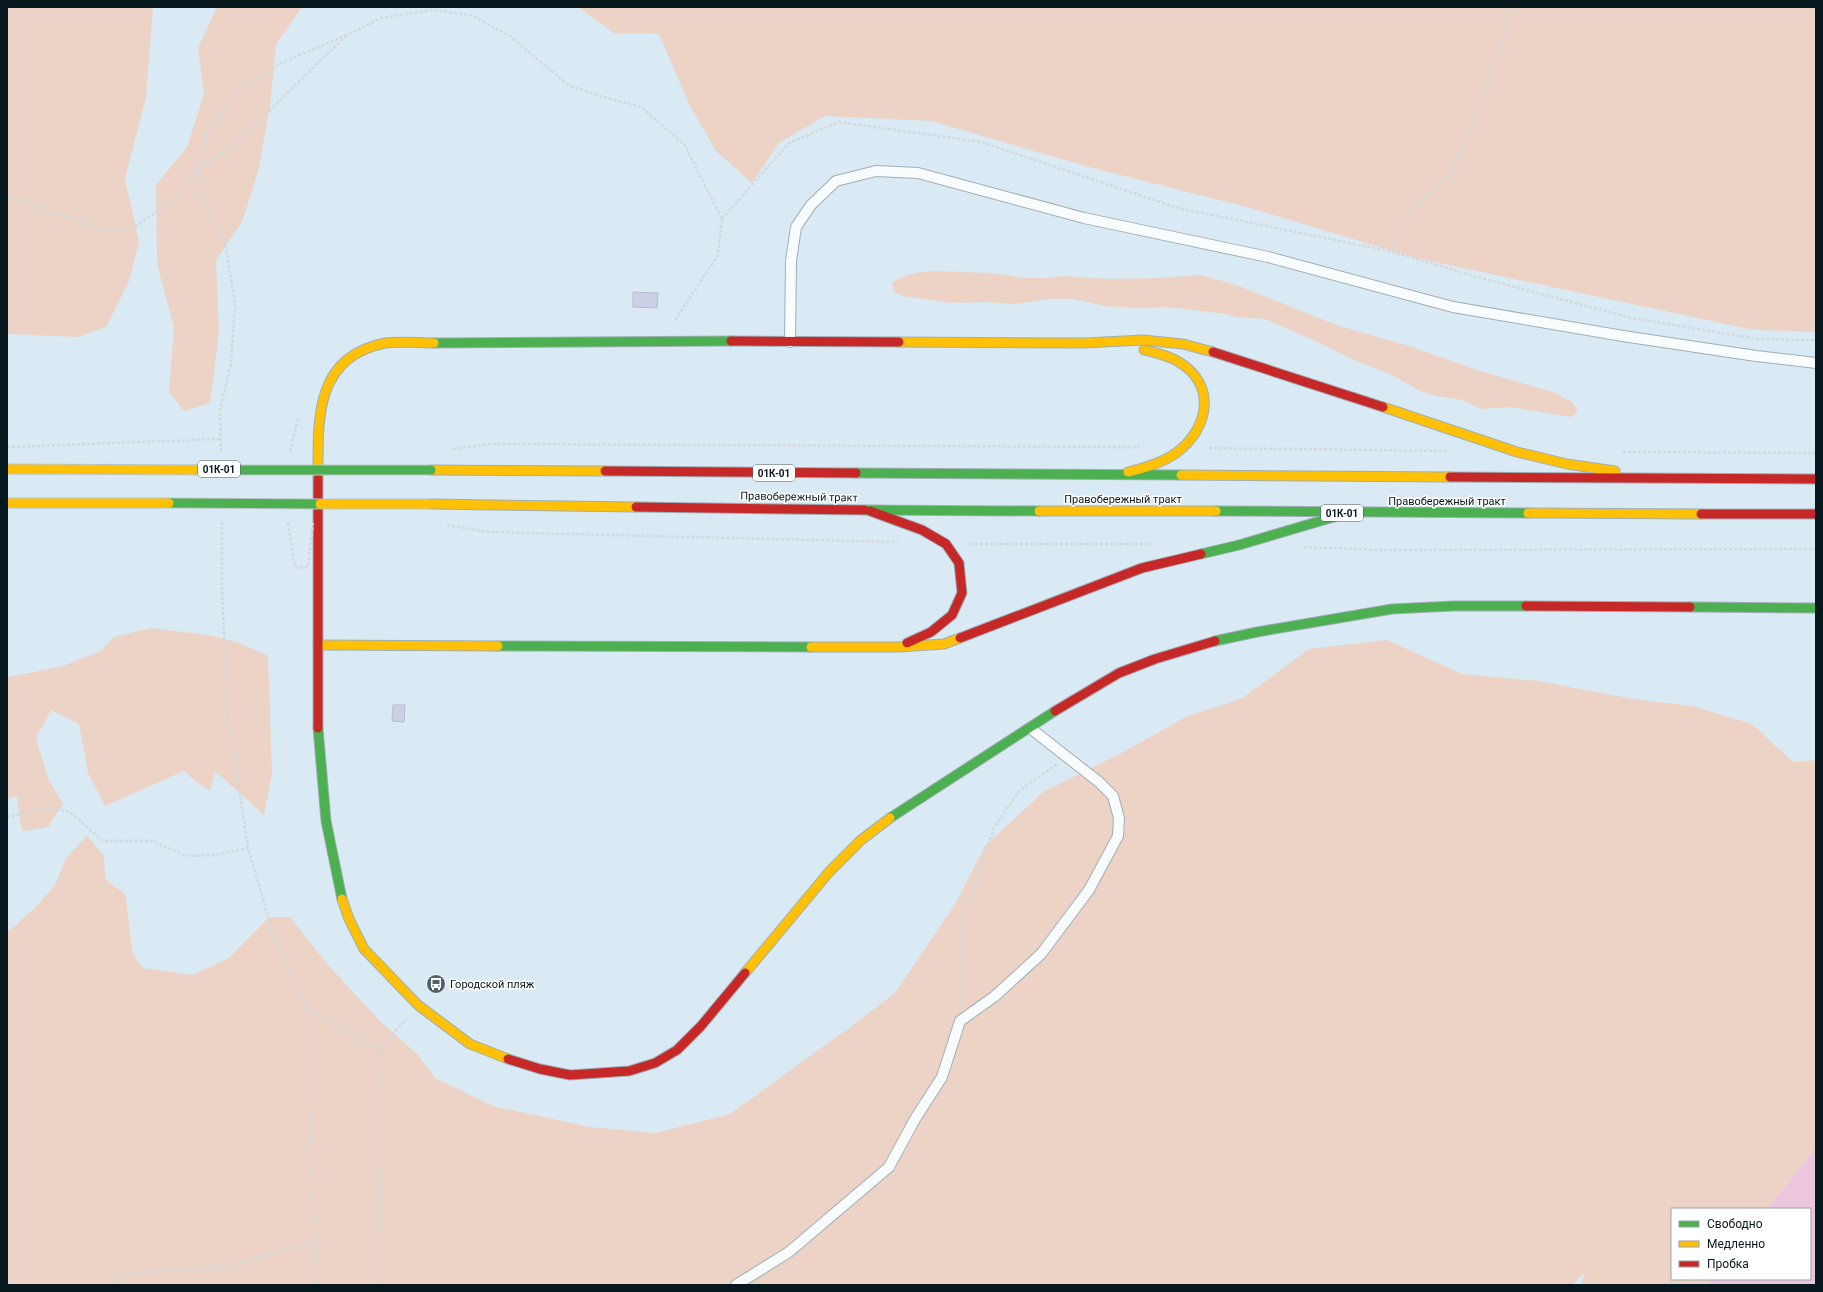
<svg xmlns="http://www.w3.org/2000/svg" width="1823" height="1292" viewBox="0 0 1823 1292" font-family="Roboto,sans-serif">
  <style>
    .green { fill: #ecd3c6 }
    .water { fill: #ecc6dd }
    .building { fill: #cbd0e7; stroke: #b6bdc9 }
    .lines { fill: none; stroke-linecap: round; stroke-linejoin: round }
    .lane-casing { stroke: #9faeb6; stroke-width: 12 }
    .fast-casing { stroke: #9faeb6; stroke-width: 11 }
    .slow-casing { stroke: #9faeb6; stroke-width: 11 }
    .jam-casing { stroke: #9faeb6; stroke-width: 11 }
    .path { stroke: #d3d8db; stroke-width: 2.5; stroke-dasharray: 3 2; stroke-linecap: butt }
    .lane { stroke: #f9fcfd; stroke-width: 10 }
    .fast { stroke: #4caf50; stroke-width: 9 }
    .slow { stroke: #ffc107; stroke-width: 9 }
    .jam { stroke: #c62828; stroke-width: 9 }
    .fast-bridge-casing { stroke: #bbc5ca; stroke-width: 11; stroke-linecap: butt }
    .slow-bridge-casing { stroke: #bbc5ca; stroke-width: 11; stroke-linecap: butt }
    .path-bridge { stroke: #d3d8db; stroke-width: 2.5; stroke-dasharray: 3 2; stroke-linecap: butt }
    .fast-bridge { stroke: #4caf50; stroke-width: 9 }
    .slow-bridge { stroke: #ffc107; stroke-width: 9 }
    .labels { text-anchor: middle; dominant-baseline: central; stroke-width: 3; stroke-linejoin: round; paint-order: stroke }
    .shield { fill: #fff; stroke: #515d62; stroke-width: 1 }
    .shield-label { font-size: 10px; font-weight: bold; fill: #07171e }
    .street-label { font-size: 11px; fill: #07171e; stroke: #fff }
    .poi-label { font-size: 11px; fill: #07171e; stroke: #fff; text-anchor: start }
  </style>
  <rect width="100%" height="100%" fill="#d9eaf4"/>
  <g class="green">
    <polygon points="7,7 153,7 146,97 125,179 139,242 129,281 106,327 78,337 7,334"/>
    <polygon points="217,7 302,7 276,44 270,106 258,172 242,222 216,260 219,333 210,403 184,411 169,392 174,327 157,264 156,185 187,147 204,94 198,48"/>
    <polygon points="578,7 1816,7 1816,332 1754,330 1416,258 1250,208 1089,167 931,121 825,116 779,143 752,183 716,151 689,104 659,34 614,33"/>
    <path d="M929,271l63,2 32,5h20l23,-2 40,3 51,-1 42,-3 12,3 27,8 100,40 67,19 74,26 73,21 19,10 6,9 -7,6 -61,-10 -29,2 -19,-9 -30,-5 -12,-4 -28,-16 -38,-15 -41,-20 -48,-21 -30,-2 -9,-3 -59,-7 -31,1 -31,-2 -31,-7h-25l-34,5 -34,-2 -30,1 -49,-7 -8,-4 -2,-9c12,-9 23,-10 37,-12z"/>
    <polygon points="151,628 214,636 242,644 268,656 272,774 264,815 215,771 210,791 195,781 184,771 105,806 88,773 79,724 51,710 36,738 48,779 63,804 48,827 22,831 17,796 7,799 7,677 60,667 101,651 114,637"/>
    <polygon points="1387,640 1462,674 1538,681 1633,699 1692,706 1752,724 1793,762 1816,760 1816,1148 1767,1209 1672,1209 1672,1279 1712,1279 1708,1285 1581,1285 1585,1272 1572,1285 7,1285 7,933 37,906 55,885 66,858 87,836 104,856 105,879 125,894 133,954 143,968 192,975 229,958 269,917 290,917 328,965 379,1020 417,1054 435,1078 493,1106 590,1127 655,1133 730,1114 849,1028 895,993 954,906 985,846 1043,792 1127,750 1188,716 1241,699 1309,649"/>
  </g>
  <polygon class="water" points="1816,1148 1816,1285 1708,1285 1712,1279 1810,1279 1810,1209 1767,1209"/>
  <g class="building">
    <polygon points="633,292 658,293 657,308 633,307"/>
    <polygon points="393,705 405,705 404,722 392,721"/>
  </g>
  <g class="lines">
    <defs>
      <g id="lane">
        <polyline points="790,342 791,261 796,227 811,205 836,181 876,171 918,173 1084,218 1268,257 1453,307 1623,336 1756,356 1816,363"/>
        <polyline points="736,1285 789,1252 889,1167 915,1119 942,1077 960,1021 995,996 1041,954 1089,890 1118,836 1119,818 1113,796 1099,782 1030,728"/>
      </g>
      <g id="fast">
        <polyline points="434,343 731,341"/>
        <polyline points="856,473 1181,475"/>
        <polyline points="864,510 1039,511"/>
        <polyline points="1216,511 1528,513"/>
        <polyline points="1201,554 1239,545 1344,514"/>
        <polyline points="1690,607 1816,608"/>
        <polyline points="1215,641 1257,632 1392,609 1453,606 1526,606"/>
        <polyline points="498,646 811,647"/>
        <polyline points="318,728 326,821 342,899"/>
        <polyline points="890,818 1055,711"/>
      </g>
      <g id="slow">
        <polyline points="899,342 1085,343 1143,340 1183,344 1213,352"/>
        <polyline points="1383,407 1517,452 1567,464 1615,471"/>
        <polyline points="431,470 605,471"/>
        <path d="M1128,472c17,-4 34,-9 48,-19 33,-24 41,-68 3,-91 -11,-7 -23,-9 -35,-12"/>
        <polyline points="1181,475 1450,477"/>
        <path d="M318,478c0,-58 -4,-121 67,-135 16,-2 34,0 49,0"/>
        <polyline points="430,504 636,507"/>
        <polyline points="1039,511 1216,511"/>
        <polyline points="1528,513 1701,514"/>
        <polyline points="318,645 498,646"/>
        <polyline points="811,647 898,647 944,644 960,638"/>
        <polyline points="342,899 349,919 364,949 418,1005 470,1044 508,1059"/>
        <polyline points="745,973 829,872 861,840 890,818"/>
      </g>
      <g id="jam">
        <polyline points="731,341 899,342"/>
        <polyline points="1213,352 1383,407"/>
        <polyline points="605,471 856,473"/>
        <polyline points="1450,477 1816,479"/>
        <polyline points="318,478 318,728"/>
        <polyline points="636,507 864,510"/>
        <polyline points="870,511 922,530 946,544 959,563 962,593 952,615 931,632 907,643"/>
        <polyline points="1701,514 1816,514"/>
        <polyline points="1526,606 1690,607"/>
        <polyline points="960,638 1142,568 1201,554"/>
        <polyline points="1055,711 1119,673 1155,659 1215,641"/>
        <polyline points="508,1059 540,1069 570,1075 629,1071 655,1063 677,1050 701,1026 745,973"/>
      </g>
    </defs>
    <use href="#lane" class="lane-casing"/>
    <use href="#fast" class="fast-casing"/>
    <use href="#slow" class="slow-casing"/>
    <use href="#jam" class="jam-casing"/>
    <g class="path">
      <polyline points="7,195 106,231 135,227 176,197 198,167 208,130 238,92 281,63 347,35 381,18 432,10 471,15 510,36 568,85 603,97 641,107 684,144 722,219 718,255 674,322"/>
      <polyline points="722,219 789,143 839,122 981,142 1178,208 1389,251 1481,278 1632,318 1758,339 1816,340"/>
      <polyline points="1389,251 1409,214 1449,176 1472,126 1513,7"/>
      <polyline points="7,447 221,439"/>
      <polyline points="1209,448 1450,451"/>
      <polyline points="453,449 491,444 1140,447"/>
      <polyline points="221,451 220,410 231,364 235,303 225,242 197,192 198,167 229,150 347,35"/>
      <polyline points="290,451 298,419"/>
      <polyline points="1623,452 1816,453"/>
      <polyline points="222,522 222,591 228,715 248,848 272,930 305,1007 379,1050 377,1285"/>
      <polyline points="288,523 295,568"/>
      <polyline points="447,525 488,532 897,542"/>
      <polyline points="970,544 1151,544"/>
      <polyline points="1304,547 1378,550 1816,549"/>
      <polyline points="7,817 48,808 70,812 103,841 153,841 186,856 215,855 248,848"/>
      <polyline points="960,1005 962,921 994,828 1019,791 1057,764"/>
      <polyline points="305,1007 314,1045 314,1084 308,1160 316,1243 314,1285"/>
      <polyline points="379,1050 406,1019"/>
      <polyline points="7,1281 12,1285"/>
      <polyline points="108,1285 124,1275 150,1271 228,1267 280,1250 316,1243"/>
    </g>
    <use href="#lane" class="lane"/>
    <use href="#fast" class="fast"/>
    <use href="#slow" class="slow"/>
    <use href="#jam" class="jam"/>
    <defs>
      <g id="fast-bridge">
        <polyline points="233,470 431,470"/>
        <polyline points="169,503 320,504"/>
      </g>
      <g id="slow-bridge">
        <polyline points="7,469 233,470"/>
        <polyline points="7,503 169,503"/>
        <polyline points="320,504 430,504"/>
      </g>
    </defs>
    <use href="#fast-bridge" class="fast-bridge-casing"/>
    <use href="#slow-bridge" class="slow-bridge-casing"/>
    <polyline class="path-bridge" points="295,568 308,567 313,523"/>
    <use href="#fast-bridge" class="fast-bridge"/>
    <use href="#slow-bridge" class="slow-bridge"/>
  </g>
  <defs>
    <symbol id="bus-disc" viewBox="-11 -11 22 22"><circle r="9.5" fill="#506169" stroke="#fff"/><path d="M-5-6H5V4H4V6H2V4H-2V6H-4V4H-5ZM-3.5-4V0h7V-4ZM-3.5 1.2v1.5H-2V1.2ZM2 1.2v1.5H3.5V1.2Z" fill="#fff"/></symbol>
  </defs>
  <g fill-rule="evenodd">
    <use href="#bus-disc" x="425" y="973" width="22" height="22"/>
  </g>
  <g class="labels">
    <g class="shield">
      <rect x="198" y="461" width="42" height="16" rx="3"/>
      <rect x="753" y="465" width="42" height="16" rx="3"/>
      <rect x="1321" y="505" width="42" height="16" rx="3"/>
    </g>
    <g class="shield-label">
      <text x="219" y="469">01К-01</text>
      <text x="774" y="473">01К-01</text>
      <text x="1342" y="513">01К-01</text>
    </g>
    <g class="street-label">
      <text transform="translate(799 497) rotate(1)">Правобережный тракт</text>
      <text x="1123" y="499">Правобережный тракт</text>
      <text x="1447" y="501">Правобережный тракт</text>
    </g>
    <g class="poi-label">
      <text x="450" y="984">Городской пляж</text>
    </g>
  </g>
  <rect width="1823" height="1292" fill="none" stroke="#07171e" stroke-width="16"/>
  <rect x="1671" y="1208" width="140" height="72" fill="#ffffff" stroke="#9ca2a5"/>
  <rect x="1679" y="1221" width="20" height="6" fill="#4caf50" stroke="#9ca2a5"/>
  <text x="1707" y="1228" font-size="12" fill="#07171e">Свободно</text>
  <rect x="1679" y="1241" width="20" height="6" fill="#ffc107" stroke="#9ca2a5"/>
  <text x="1707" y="1248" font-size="12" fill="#07171e">Медленно</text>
  <rect x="1679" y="1261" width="20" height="6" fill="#c62828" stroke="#9ca2a5"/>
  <text x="1707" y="1268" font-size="12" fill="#07171e">Пробка</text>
</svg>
